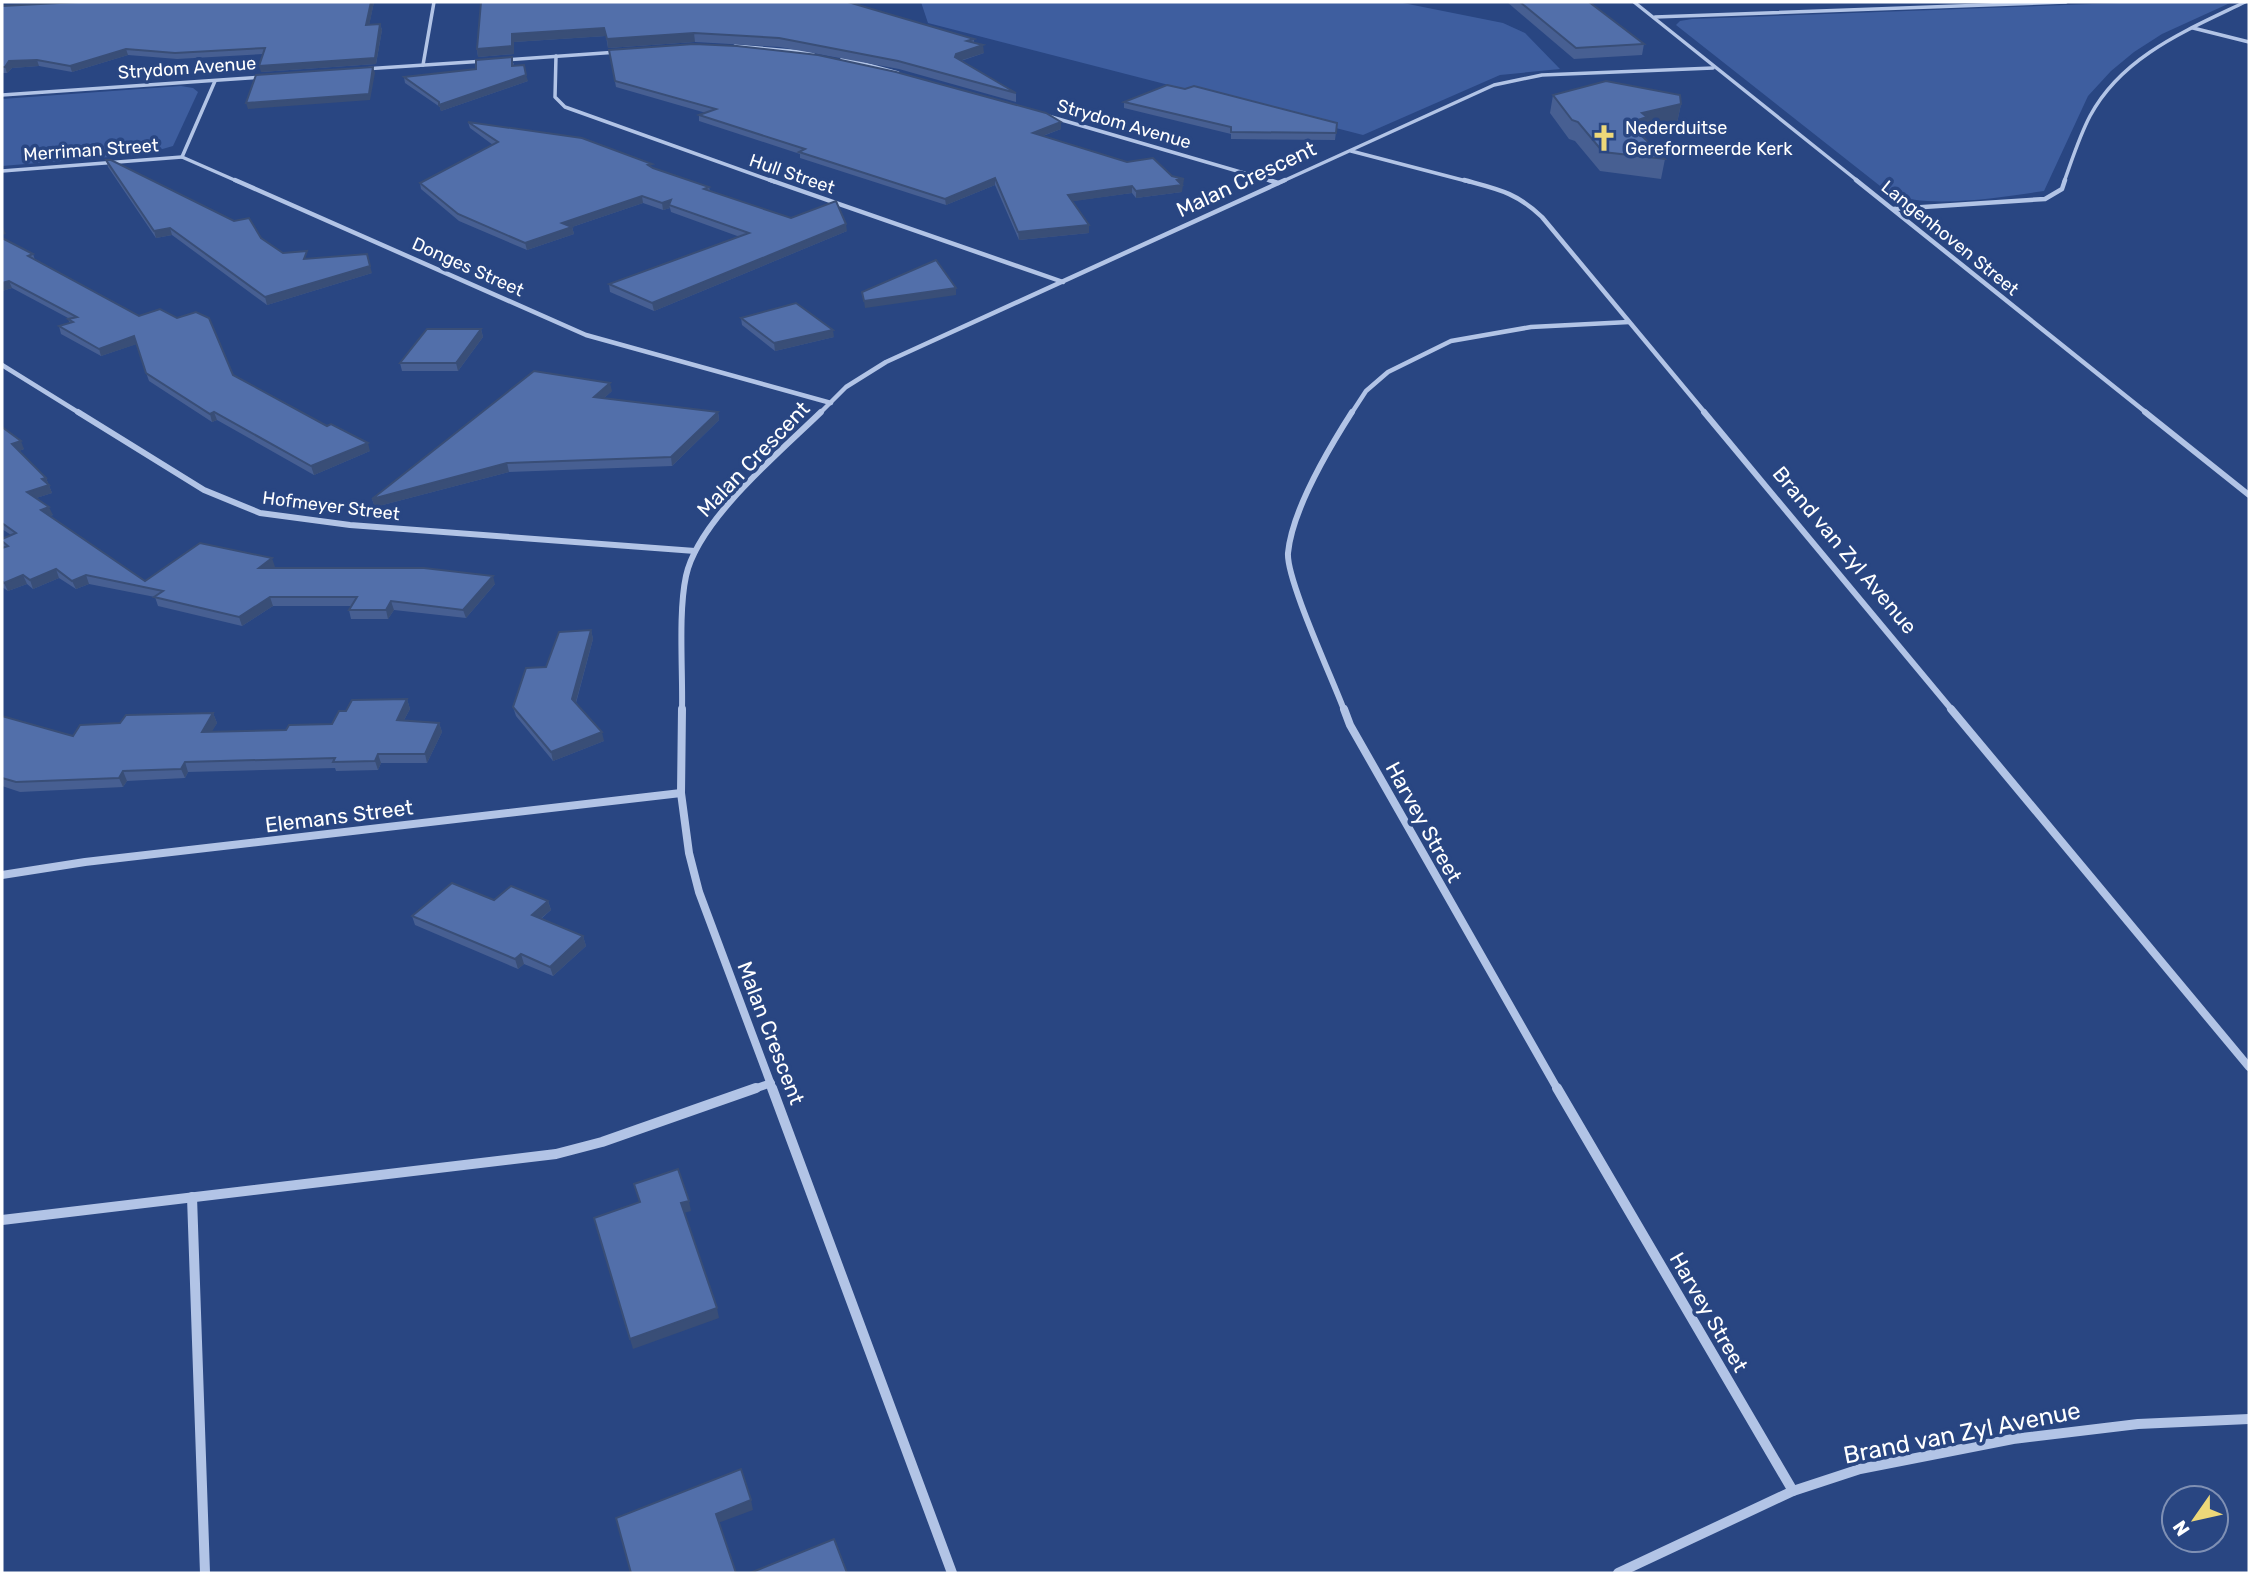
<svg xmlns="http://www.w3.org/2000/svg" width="2251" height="1575" viewBox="0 0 2251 1575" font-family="Rubik,sans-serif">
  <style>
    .green { fill: #3e5e9f }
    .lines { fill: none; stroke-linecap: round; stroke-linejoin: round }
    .street-far4 { stroke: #b2c4e6; stroke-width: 3.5 }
    .street-far3 { stroke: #b2c4e6; stroke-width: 4.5 }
    .street-far2 { stroke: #b2c4e6; stroke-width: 6 }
    .street-far1 { stroke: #b2c4e6; stroke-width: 8 }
    .street { stroke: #b2c4e6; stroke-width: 10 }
    .wall { fill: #475f92 }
    .shaded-wall { fill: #394e77 }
    .building { fill: #526faa; stroke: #394e77; stroke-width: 2 }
    .labels { text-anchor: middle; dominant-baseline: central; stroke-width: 7; stroke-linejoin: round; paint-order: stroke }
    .far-street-label { font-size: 18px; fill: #fff; stroke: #294682 }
    .far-poi-label { font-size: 18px; fill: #fff; stroke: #294682; text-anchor: start }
    .street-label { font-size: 21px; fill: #fff; stroke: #294682 }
    .near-street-label { font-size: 24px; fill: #fff; stroke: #294682 }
  </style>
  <rect width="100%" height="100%" fill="#294682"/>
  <g class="green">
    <polygon points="921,2 1398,2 1503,23 1525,33 1560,69 1500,75 1363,135 928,23"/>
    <path d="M2146,2l84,1 -68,31 -28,18 -23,19 -23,25 -44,95c-42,6 -117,19 -155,2l-213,-168 4,-4 12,-2z"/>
    <polygon points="181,86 193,88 198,92 173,146 145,154 2,166 2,99"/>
  </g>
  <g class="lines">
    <g class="street-far4">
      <polyline points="1634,2 1859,182"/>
      <polyline points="1655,17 2066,2"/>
      <polyline points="2193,28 2249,42"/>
      <polyline points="735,46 813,53"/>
      <polyline points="556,56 555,97 565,107 775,182"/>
      <polyline points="842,58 898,73"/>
      <polyline points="504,60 618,52"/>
      <polyline points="423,65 434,2"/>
      <polyline points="364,69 485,61"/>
      <polyline points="215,81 182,157 239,182"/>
      <polyline points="2,95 262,77"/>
      <polyline points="1048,116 1275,182"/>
      <polyline points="1351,151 1470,182"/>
      <polyline points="2,171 182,157"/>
      <polyline points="1281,182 1494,85 1542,75 1713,68"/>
      <path d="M2064,182c8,-22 15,-45 26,-66 32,-60 97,-86 155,-114"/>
    </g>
    <g class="street-far3">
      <polyline points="235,180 586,335 831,403"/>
      <polyline points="770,180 1063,282"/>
      <polyline points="1269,180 1278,183"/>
      <path d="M1464,180c33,9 52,12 78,37l164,197"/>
      <polyline points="1856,180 2148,414"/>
      <polyline points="1893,209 2045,199 2062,189 2065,180"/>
      <polyline points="2,365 81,414"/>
      <polyline points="819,414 846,387 886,362 1285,180"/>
      <polyline points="1351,414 1366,391 1388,372 1451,341 1531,327 1629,322"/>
    </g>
    <g class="street-far2">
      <polyline points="78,412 204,490 260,513 350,525 695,551"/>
      <polyline points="1704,412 1952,710"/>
      <polyline points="2145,412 2249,495"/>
      <path d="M682,710c1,-38 -4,-97 4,-134 12,-56 94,-124 135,-164"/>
      <path d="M1344,710c-11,-30 -58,-131 -56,-157 4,-42 41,-105 64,-141"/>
    </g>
    <g class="street-far1">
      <polyline points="682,709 681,793 689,853 699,892 773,1090"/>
      <polyline points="1344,709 1350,725 1558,1090"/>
      <polyline points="1951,709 2249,1067"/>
      <polyline points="2,875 85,862 681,793"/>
      <polyline points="751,1090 771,1083"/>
    </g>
    <g class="street">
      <polyline points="772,1088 952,1573"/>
      <polyline points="1557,1088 1793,1491"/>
      <polyline points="192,1197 205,1573"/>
      <polyline points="2,1220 556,1154 602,1142 756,1088"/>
      <polyline points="1618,1573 1793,1491 1860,1469 2013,1439 2138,1424 2249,1419"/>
    </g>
  </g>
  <g class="wall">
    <polygon points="78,2 374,2 369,25 380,24 382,30 376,64 261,72 263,54 177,59 128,55 72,72 39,66 12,68 7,73 2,73 2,6"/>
    <polygon points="481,2 974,39 974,42 984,53 961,61 1016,93 1016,102 899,69 780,47 695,42 608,48 606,36 514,42 514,54 478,57 477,49"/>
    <polygon points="1507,2 1589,2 1644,44 1642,55 1574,59"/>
    <polygon points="609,50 1061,122 1061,129 1043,136 1184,186 1182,186 1182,192 1136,198 1132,193 1072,201 1089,225 1089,233 1019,240 995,185 946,205 800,158 800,154 699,121 699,115 706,113 616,87"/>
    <polygon points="514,63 513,66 528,81 441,111 440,107 405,83 404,77 476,69"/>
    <polygon points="1185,89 1337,123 1335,140 1231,139 1231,134 1124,108 1124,102"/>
    <polygon points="1553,95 1681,104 1677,123 1644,131 1643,136 1665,159 1661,179 1600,171 1575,141 1569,139 1550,113"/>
    <polygon points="468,122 653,168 709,187 710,191 791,218 847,231 654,311 610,292 609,284 740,237 671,212 670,208 663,210 643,203 572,227 574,234 527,250 459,221 421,189 420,183 493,145 470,128"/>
    <polygon points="106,160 283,253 372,273 267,305 172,235 156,238 108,167"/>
    <polygon points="2,238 33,254 35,260 233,375 370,451 314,475 217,420 212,422 149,381 136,344 101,356 61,334 59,326 70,323 68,319 70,319 12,288 2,291"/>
    <polygon points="741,318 834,337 775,351 742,325"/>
    <polygon points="481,329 483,337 458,371 402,371 400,363"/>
    <polygon points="612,391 604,398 718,412 719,420 672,466 509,472 375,507 372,499"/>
    <polygon points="2,427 24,449 19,451 46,478 52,493 36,498 53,515 50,516 145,581 275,567 274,568 495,584 466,618 394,610 388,619 351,619 349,610 351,606 273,606 242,626 158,606 155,597 89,584 76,589 59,578 33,589 27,584 8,591 2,587 2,548 3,548 2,544 2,539 11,535 2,529"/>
    <polygon points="591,630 593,639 576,703 604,741 553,761 516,716 513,707 546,667"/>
    <polygon points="407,699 410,709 404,720 439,723 442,732 427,763 381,763 378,770 336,771 335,768 188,772 185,778 127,781 123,787 20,792 2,786 2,716 73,736 120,723 213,713 217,723 211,732 286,730 332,724 346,711"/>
    <polygon points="494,900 548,901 551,910 541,919 583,936 586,946 553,976 524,964 518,969 415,925 412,916"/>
  </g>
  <g class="shaded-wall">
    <polygon points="371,2 374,2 368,31 366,25"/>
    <polygon points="380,24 382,30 376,64 261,72 259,66"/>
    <polygon points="604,28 606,36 514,42 514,54 478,57 477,49 512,34"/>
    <polygon points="694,33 695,42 608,48 607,39"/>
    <polygon points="983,45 984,53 956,62 955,57 956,54"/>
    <polygon points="126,49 128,55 72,72 70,66"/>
    <polygon points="37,60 39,66 12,68 7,73 5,67 9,61"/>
    <polygon points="373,67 375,73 370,100 248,109 246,103"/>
    <polygon points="526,75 528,81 441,111 439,105"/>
    <polygon points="1681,104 1677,123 1644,131 1643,136 1626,142 1629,123 1642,113"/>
    <polygon points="1061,122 1061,129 1034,139 1033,133"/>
    <polygon points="995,178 995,185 946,205 945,199"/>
    <polygon points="1184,179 1182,192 1136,198 1136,191"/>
    <polygon points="1132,186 1132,193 1068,202 1068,195"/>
    <polygon points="642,196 643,203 563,230 562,223"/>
    <polygon points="671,200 669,205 670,208 663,210 662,203"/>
    <polygon points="846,224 847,231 654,311 652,303"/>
    <polygon points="1089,225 1089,233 1019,240 1018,232"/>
    <polygon points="2,227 3,227 6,234 2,235"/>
    <polygon points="572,227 574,234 527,250 525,243"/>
    <polygon points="170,228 172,235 156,238 154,231"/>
    <polygon points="367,254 372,273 267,305 265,297"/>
    <polygon points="9,281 12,288 2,291 2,283"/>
    <polygon points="956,288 956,295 865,308 864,301"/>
    <polygon points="481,329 483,337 458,371 456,363"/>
    <polygon points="833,330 834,337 775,351 774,343"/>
    <polygon points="134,336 137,344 101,356 99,349"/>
    <polygon points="610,383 612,391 596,405 594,397"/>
    <polygon points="214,412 217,420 212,422 210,414"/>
    <polygon points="718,412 719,420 672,466 671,457"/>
    <polygon points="21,441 24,449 15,453 12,444"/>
    <polygon points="368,443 370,451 314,475 311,466"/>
    <polygon points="507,463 509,472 375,507 372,499"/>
    <polygon points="46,478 52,493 30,500 27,492 42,479"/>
    <polygon points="49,507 53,515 45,518 41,510"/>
    <polygon points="272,558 275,567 262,576 259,568"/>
    <polygon points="56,569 59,578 33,589 30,580"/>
    <polygon points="23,575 27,584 8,591 4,583"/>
    <polygon points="86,575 89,584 76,589 72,581"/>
    <polygon points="493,576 495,584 466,618 463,610"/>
    <polygon points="270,597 273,606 242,626 239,617"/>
    <polygon points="391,601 394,610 388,619 386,610"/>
    <polygon points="591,630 593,639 574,709 572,699"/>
    <polygon points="407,699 410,709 399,729 397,720"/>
    <polygon points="213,713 217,723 206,742 202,732"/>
    <polygon points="439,723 442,732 427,763 425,754"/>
    <polygon points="602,732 604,741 553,761 551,752"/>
    <polygon points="378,754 381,763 378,770 375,761"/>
    <polygon points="185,762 188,772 185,778 181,769"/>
    <polygon points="123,771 127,781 123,787 119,778"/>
    <polygon points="548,901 551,910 534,924 532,915"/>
    <polygon points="583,936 586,946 553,976 550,967"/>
    <polygon points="521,954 524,964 518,969 515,959"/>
    <polygon points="689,1201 691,1211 684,1213 681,1203"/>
    <polygon points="717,1308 719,1318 633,1349 630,1339"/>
    <polygon points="751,1500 753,1510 718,1523 716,1514"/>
  </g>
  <g class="building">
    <polygon points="78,2 371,2 366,25 380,24 375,58 259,66 265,48 175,53 126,49 70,66 37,60 9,61 5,67 2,67 2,6"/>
    <polygon points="481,2 848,2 974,39 967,41 983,45 956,54 955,57 1016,93 898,61 779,38 694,33 607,39 604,28 512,34 512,46 477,49"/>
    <polygon points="1520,2 1589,2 1644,44 1576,48"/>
    <polygon points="694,44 737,46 818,55 896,72 1046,113 1061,122 1033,133 1127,162 1153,158 1172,176 1184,179 1177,180 1182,185 1136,191 1132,186 1068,195 1089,225 1018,232 995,178 945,199 799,152 805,149 699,115 716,109 615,81 609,50"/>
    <polygon points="512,57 512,66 524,65 526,75 439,105 439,102 404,77 476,69 476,60"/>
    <polygon points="373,67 369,94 246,103 256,75"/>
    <polygon points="1606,81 1680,95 1681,104 1642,113 1647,117 1629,123 1665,159 1603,152 1578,122 1572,120 1553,95"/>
    <polygon points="1167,85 1185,89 1194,86 1337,123 1336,133 1231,132 1231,127 1124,102"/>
    <polygon points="468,122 582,138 652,164 648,165 653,168 709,187 704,189 791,218 836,201 846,224 652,303 609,284 749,233 669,205 671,200 662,203 642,196 562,223 572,227 525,243 458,214 420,183 498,142"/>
    <polygon points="106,160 111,160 234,221 249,218 261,238 283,253 307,251 304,259 367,254 370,266 265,297 170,228 154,231"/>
    <polygon points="2,238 33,254 28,256 139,316 160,309 177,318 196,312 209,318 233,375 327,426 331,424 368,443 311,466 214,412 210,414 146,373 134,336 99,349 59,326 73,322 68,319 77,317 9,281 2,283"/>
    <polygon points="936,260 956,288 864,301 862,292"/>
    <polygon points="796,303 833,330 774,343 741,318"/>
    <polygon points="427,329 481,329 456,363 400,363"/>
    <polygon points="534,371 610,383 594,397 718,412 671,457 507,463 372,499"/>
    <polygon points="2,427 21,441 12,444 46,478 42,479 49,485 27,492 49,507 41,510 145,581 200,543 272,558 259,568 424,568 493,576 463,610 391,601 386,610 349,610 357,597 270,597 239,617 154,597 163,591 86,575 72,581 56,569 30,580 23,575 4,583 2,581 2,548 8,546 2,541 2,539 16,533 2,523"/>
    <polygon points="591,630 572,699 602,732 551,752 513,707 526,668 546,667 559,632"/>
    <polygon points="407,699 397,720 439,723 425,754 378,754 375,761 333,762 335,758 185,762 181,769 123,771 119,778 16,782 2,778 2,716 73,736 80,725 120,723 126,715 213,713 202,732 286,730 289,725 332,724 339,711 346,711 352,700"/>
    <polygon points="452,883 494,900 511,886 548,901 532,915 583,936 550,967 521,954 515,959 412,916"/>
    <polygon points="678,1169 689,1201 681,1203 717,1308 630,1339 594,1218 640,1202 634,1184"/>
    <polygon points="741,1469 751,1500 716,1514 736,1573 631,1573 616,1518"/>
    <polygon points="834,1539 847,1573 750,1573"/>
  </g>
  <defs>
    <symbol id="church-bare" viewBox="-9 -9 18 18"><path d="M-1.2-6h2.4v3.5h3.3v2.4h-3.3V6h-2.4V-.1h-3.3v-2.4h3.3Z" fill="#edd879" stroke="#294682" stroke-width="2.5" paint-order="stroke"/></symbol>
  </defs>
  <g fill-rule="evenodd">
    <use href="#church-bare" x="1585" y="119" width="38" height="38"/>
  </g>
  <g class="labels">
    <g class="far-street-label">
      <text transform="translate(187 68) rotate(-4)">Strydom Avenue</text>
      <text transform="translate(1124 124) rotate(16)">Strydom Avenue</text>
      <text transform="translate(91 150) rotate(-4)">Merriman Street</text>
      <text transform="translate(792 174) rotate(19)">Hull Street</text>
      <text transform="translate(1950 238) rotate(39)">Langenhoven Street</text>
      <text transform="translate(468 267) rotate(24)">Donges Street</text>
      <text transform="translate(331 506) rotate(7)">Hofmeyer Street</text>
    </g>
    <g class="far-poi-label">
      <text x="1625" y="128">Nederduitse<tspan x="1625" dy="21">Gereformeerde Kerk</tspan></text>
    </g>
    <g class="street-label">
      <text transform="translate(1246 179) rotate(-25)">Malan Crescent</text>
      <text transform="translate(753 459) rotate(-46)">Malan Crescent</text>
      <text transform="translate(1845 550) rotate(50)">Brand van Zyl Avenue</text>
      <text transform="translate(339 816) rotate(-7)">Elemans Street</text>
      <text transform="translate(1424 822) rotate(61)">Harvey Street</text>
      <text transform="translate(771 1033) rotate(69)">Malan Crescent</text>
      <text transform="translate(1709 1312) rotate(60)">Harvey Street</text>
    </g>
    <g class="near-street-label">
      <text transform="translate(1962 1433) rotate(-11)">Brand van Zyl Avenue</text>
    </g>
  </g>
  <rect width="2251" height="1575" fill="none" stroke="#ffffff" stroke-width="7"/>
  <g transform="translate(2195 1519) rotate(236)"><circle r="33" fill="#294682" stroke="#7f90b4" stroke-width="2"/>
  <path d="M0-5L12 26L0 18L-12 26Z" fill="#edd879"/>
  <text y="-10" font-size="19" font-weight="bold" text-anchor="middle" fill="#ffffff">N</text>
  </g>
</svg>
